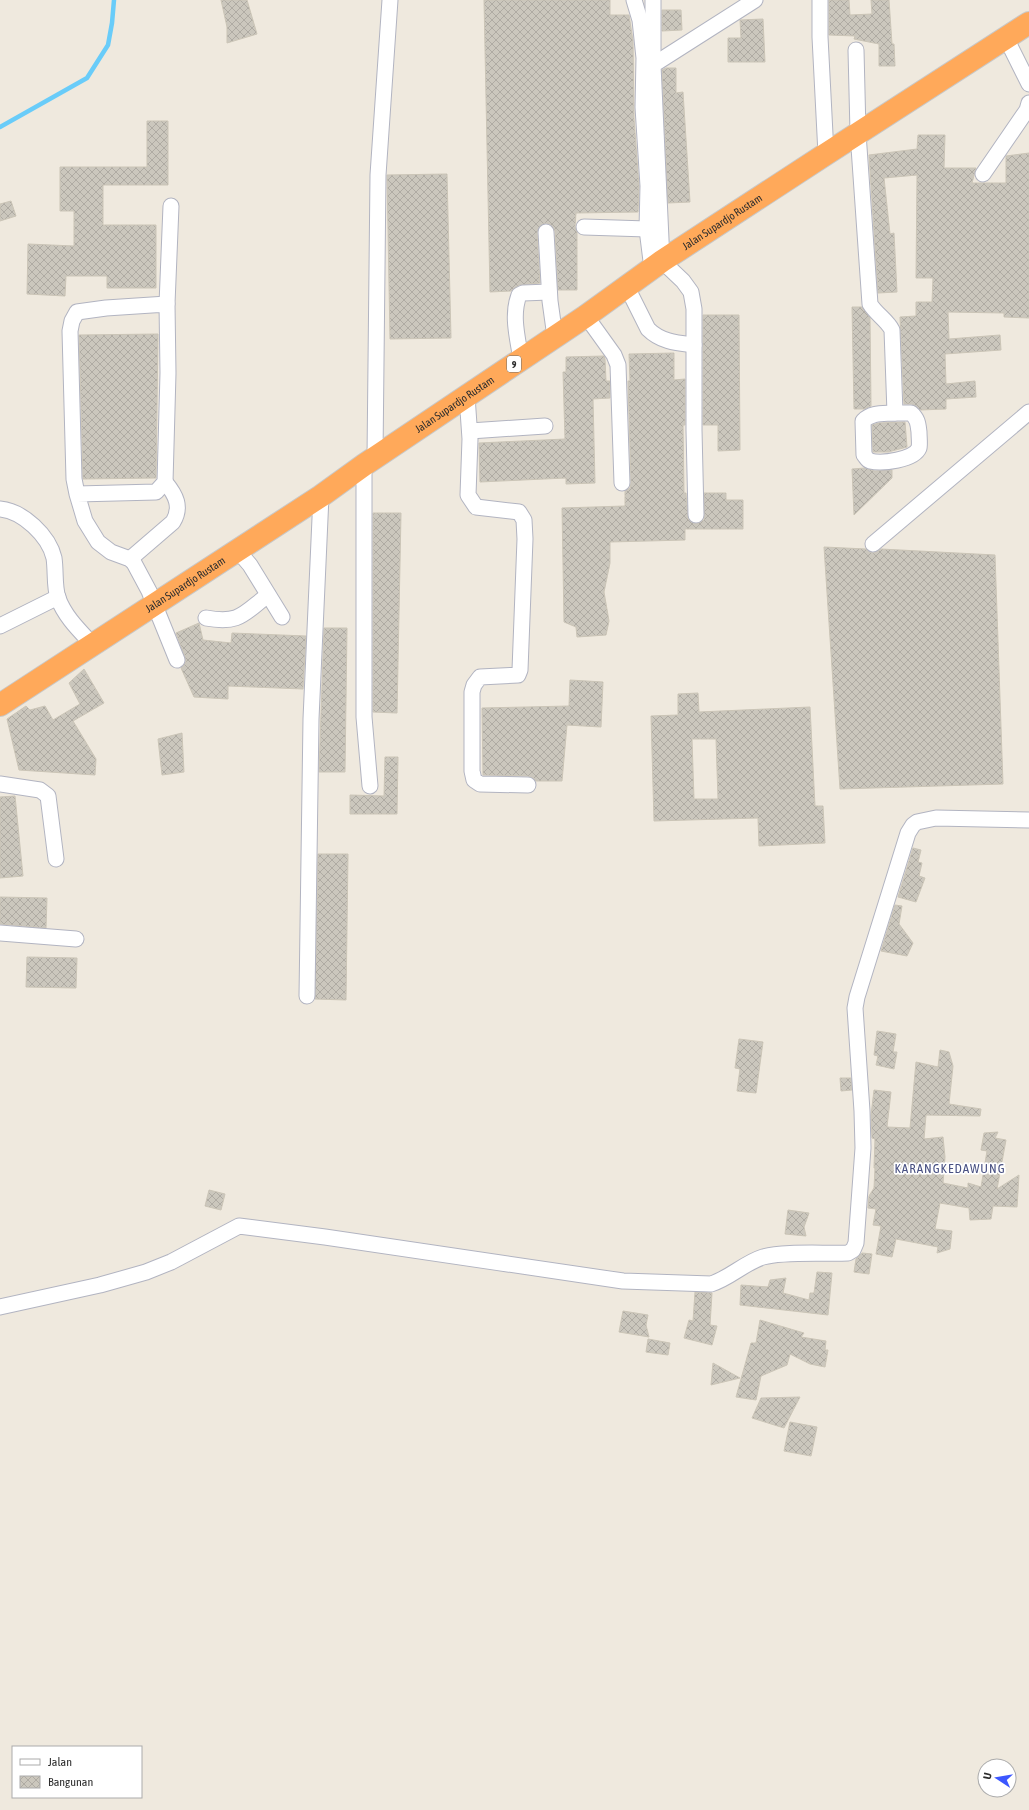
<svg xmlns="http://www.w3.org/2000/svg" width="1029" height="1810" viewBox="0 0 1029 1810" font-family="'Asap Condensed',sans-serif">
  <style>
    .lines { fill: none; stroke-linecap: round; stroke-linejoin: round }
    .stream { stroke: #69ccf9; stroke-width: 4.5 }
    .building { fill: url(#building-cross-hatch); stroke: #cbc5b7; fill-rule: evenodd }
    .minor-casing { stroke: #b2b4c1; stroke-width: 17 }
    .highway-casing { stroke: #c8c8c8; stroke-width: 24 }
    .minor { stroke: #fff; stroke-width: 15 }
    .highway { stroke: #ffa95a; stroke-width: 22 }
    .labels { text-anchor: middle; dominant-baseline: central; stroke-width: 3.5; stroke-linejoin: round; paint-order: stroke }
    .shield { fill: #fff; stroke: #6c6c6c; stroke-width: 1 }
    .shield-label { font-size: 10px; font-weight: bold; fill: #2d2d2d }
    .street-label { font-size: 11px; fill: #2d2d2d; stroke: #fff }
    .quarter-label { font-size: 13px; letter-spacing: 1px; fill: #485082; stroke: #fff }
  </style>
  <defs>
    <pattern id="building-cross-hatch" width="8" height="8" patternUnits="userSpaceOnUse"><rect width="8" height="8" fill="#cbc7bd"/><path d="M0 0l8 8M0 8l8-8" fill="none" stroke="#afaba3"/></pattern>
  </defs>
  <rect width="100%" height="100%" fill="#efe9de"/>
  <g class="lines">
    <polyline class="stream" points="0,127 87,78 108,45 112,23 114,0"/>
  </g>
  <g class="building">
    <polygon points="221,0 247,0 257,34 227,43 227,27"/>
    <polygon points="484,0 610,0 610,15 629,15 633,41 634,119 639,186 638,212 576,213 575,227 577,232 577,290 558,290 555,231 550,224 546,223 541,225 537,232 540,283 519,285 511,291 490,292"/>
    <polygon points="829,0 849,0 850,15 872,14 871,0 889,0 892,44 894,44 895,66 879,66 879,44 854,39 855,36 829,35"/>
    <polygon points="662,10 681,10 682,30 662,31"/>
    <polygon points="763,19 765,62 728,62 728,38 741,38 740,20"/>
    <polygon points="666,68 676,68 676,93 683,92 690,202 668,203 662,70"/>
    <polygon points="147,121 168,121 168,185 103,185 103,225 156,225 156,288 107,288 107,276 66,276 65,296 27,294 28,244 74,246 74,211 60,211 60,167 147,167"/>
    <polygon points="918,135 945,135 944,168 976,168 972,183 1006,183 1006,156 1029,153 1029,318 1004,317 1004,313 948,312 949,339 1000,335 1001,350 945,354 946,384 975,381 976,397 946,399 946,409 920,410 912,404 904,404 900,317 916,316 916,302 932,302 933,278 916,278 917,175 884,178 890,234 894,233 897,292 878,293 869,155 917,149"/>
    <polygon points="447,174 451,338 390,339 387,175"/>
    <polygon points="11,201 16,216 0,221 0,204"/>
    <polygon points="852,307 862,307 870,318 871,406 864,409 854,409"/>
    <polygon points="703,315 739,315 740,450 718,451 718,425 703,425"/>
    <polygon points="158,334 156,478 83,479 79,335"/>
    <polygon points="674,353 674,380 685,379 685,425 683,425 684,493 686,493 688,519 696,524 704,520 704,493 726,493 726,500 743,500 743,529 685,529 685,540 610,542 610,563 604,592 609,621 606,635 577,637 576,627 564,622 562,508 625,506 625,491 630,488 631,483 628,381 630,381 629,354"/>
    <polygon points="604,356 605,359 606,381 610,381 610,398 593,399 595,483 566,484 566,478 480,482 479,443 565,439 563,372 566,372 566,357"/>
    <polygon points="905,422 907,447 888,452 873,452 872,425 879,423"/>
    <polygon points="865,468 875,471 892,470 892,478 854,515 852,469"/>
    <polygon points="373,513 401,513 397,713 373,712"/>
    <polygon points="824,547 866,549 870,552 874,553 881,549 995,555 1003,784 840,789"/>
    <polygon points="199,623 203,640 231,643 232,633 306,636 303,689 228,686 228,699 194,697 181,668 186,662 185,657 176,633"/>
    <polygon points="324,628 347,628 345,772 319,772"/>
    <polygon points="84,669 104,703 73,721 96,759 95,775 19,770 7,719 26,706 30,710 45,706 53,720 80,704 69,683"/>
    <polygon points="570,680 603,682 601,727 567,725 562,781 536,781 533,778 528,776 483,775 482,708 569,706"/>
    <path d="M698,693l1,19 111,-5 5,99h8l2,37 -66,3 -1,-28 -104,3 -3,-105 27,-1v-21zM692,739h24l2,60h-24z"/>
    <polygon points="182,733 184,772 162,775 158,739"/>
    <polygon points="385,757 398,757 397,814 350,814 350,795 384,796"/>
    <polygon points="15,796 23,876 0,878 0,797"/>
    <polygon points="913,848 921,850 918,862 922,863 919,876 925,878 916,902 898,897"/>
    <polygon points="318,854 348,854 346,1000 315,999"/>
    <polygon points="0,897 47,898 46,928 0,924"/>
    <polygon points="895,905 902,906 899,924 913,943 907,956 881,951"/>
    <polygon points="27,957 77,958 76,988 26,987"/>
    <polygon points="877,1031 896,1034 893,1052 897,1052 894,1069 876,1065 878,1056 874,1055"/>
    <polygon points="739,1039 763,1042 756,1093 737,1091 740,1069 735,1068"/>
    <polygon points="940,1050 949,1052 953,1066 949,1104 981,1109 980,1116 926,1115 924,1139 943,1137 945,1157 943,1183 968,1188 968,1183 981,1187 987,1151 981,1150 984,1133 998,1132 995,1138 1006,1140 997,1189 1019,1175 1017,1207 993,1206 991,1219 970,1220 969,1208 940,1203 935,1229 952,1231 950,1249 937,1253 938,1247 896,1239 892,1257 876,1254 881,1226 873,1225 876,1209 868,1208 869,1196 874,1188 875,1168 874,1168 875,1139 872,1138 871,1115 874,1090 891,1092 887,1127 910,1128 916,1062 938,1067"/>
    <polygon points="840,1078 851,1078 852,1090 841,1091"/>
    <polygon points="209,1190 225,1194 221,1210 205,1206"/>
    <polygon points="788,1210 809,1213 804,1227 806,1236 785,1234"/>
    <polygon points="862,1253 872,1254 869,1274 854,1272 856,1259"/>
    <polygon points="817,1272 832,1273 828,1315 740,1305 741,1285 768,1287 770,1280 786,1278 783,1293 809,1300 810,1293 814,1293"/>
    <polygon points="695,1292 712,1293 710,1325 717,1326 712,1345 684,1338 689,1320 693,1321"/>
    <polygon points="623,1311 648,1315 646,1325 649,1337 619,1332"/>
    <polygon points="760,1320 804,1333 801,1337 826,1341 825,1350 828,1350 825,1367 810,1364 790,1354 787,1365 761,1376 756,1400 736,1397 751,1343 756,1343"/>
    <polygon points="648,1339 670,1343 668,1355 646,1352"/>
    <polygon points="713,1363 740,1378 711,1385"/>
    <polygon points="800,1397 784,1428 752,1418 761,1398"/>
    <polygon points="790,1422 817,1427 811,1456 784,1451"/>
  </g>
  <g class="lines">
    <defs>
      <g id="minor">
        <polyline points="634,0 640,20 644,58 643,107 648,186 647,229 652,269"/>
        <polyline points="820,0 820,37 826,154"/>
        <polyline points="1006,38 1029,84"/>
        <path d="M856,50l2,83 12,171c6,10 17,16 22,26l3,83"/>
        <polyline points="653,65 653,0"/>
        <polyline points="983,174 1027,110 1029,103"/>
        <polyline points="584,227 647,229"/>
        <polyline points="546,232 550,301 555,337"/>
        <path d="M627,287l21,42c13,13 29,14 46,16"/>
        <polyline points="167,304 171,206"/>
        <polyline points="586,316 614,355 618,365 622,483"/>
        <path d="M521,360c-3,-21 -10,-44 -2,-65l4,-2 26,-1"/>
        <polyline points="467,396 470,439 468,495 476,507 519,512 524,520 525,539 520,670 518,675 480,677 474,685 472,692 472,771 474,780 480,784 528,785"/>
        <path d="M895,413h16c7,6 7,11 8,19 0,5 1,12 0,16 -5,12 -37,16 -49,13 -3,-1 -4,-4 -6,-6l-1,-34c9,-9 20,-7 32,-8z"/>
        <polyline points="470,431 545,426"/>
        <polyline points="375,457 378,175 390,0"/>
        <polyline points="364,465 364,717 370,786"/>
        <polyline points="77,494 74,479 70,331 72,321 77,312 106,308 167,304 168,373 165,482 156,492 77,494 85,521 98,542 111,552 130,559 134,563 149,591 177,660"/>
        <path d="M0,509c23,2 49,27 54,49 2,13 0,28 4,40 7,19 22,33 35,47"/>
        <polyline points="696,515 694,430 694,309 691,292 683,281 662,261 653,65 755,0"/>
        <polyline points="873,544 1029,412"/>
        <polyline points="238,551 250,565 282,617"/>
        <path d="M130,559l43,-37c9,-15 3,-27 -8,-40"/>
        <path d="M206,618c34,6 37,-4 62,-23"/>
        <polyline points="0,626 58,597"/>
        <polyline points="0,784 40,790 48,796 56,859"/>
        <polyline points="0,933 76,939"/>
        <polyline points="307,996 311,719 321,496"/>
        <path d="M0,1307l100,-22 46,-13 25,-10 68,-36 86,11 298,44 88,3c19,-6 33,-21 52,-27 20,-6 62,-3 85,-4l5,-3 3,-7 7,-95 -1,-37 -7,-103 2,-11 51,-164 5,-8 4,-3 19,-4 93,2"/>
      </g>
      <g id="highway">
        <path id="s1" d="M0,705l321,-209 43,-31 222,-149 76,-55 164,-107 203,-131"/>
      </g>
    </defs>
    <use href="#minor" class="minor-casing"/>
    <use href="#highway" class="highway-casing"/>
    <use href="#minor" class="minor"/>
    <use href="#highway" class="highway"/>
  </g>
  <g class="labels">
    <rect class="shield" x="507" y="356" width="14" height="16" rx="3"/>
    <g class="shield-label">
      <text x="514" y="364">9</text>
    </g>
    <g class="street-label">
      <text stroke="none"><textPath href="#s1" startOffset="869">Jalan Supardjo Rustam</textPath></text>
      <text stroke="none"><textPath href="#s1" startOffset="545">Jalan Supardjo Rustam</textPath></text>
      <text stroke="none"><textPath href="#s1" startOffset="221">Jalan Supardjo Rustam</textPath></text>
    </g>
    <g class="quarter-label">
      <text x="950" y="1168">KARANGKEDAWUNG</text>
    </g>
  </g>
  <rect x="12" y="1746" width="130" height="52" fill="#ffffff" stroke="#ababab"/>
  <rect x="20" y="1759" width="20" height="6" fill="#ffffff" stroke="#ababab"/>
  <text x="48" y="1766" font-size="12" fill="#2d2d2d">Jalan</text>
  <rect x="20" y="1776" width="20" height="12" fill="url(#building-cross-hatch)" stroke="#ababab"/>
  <text x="48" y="1786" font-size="12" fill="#2d2d2d">Bangunan</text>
  <g transform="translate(997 1778) rotate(282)"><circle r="19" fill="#ffffff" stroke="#ababab"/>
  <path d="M0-3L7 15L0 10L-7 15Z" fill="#3c57ff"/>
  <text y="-6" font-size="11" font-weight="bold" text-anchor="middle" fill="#2d2d2d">U</text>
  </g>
</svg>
